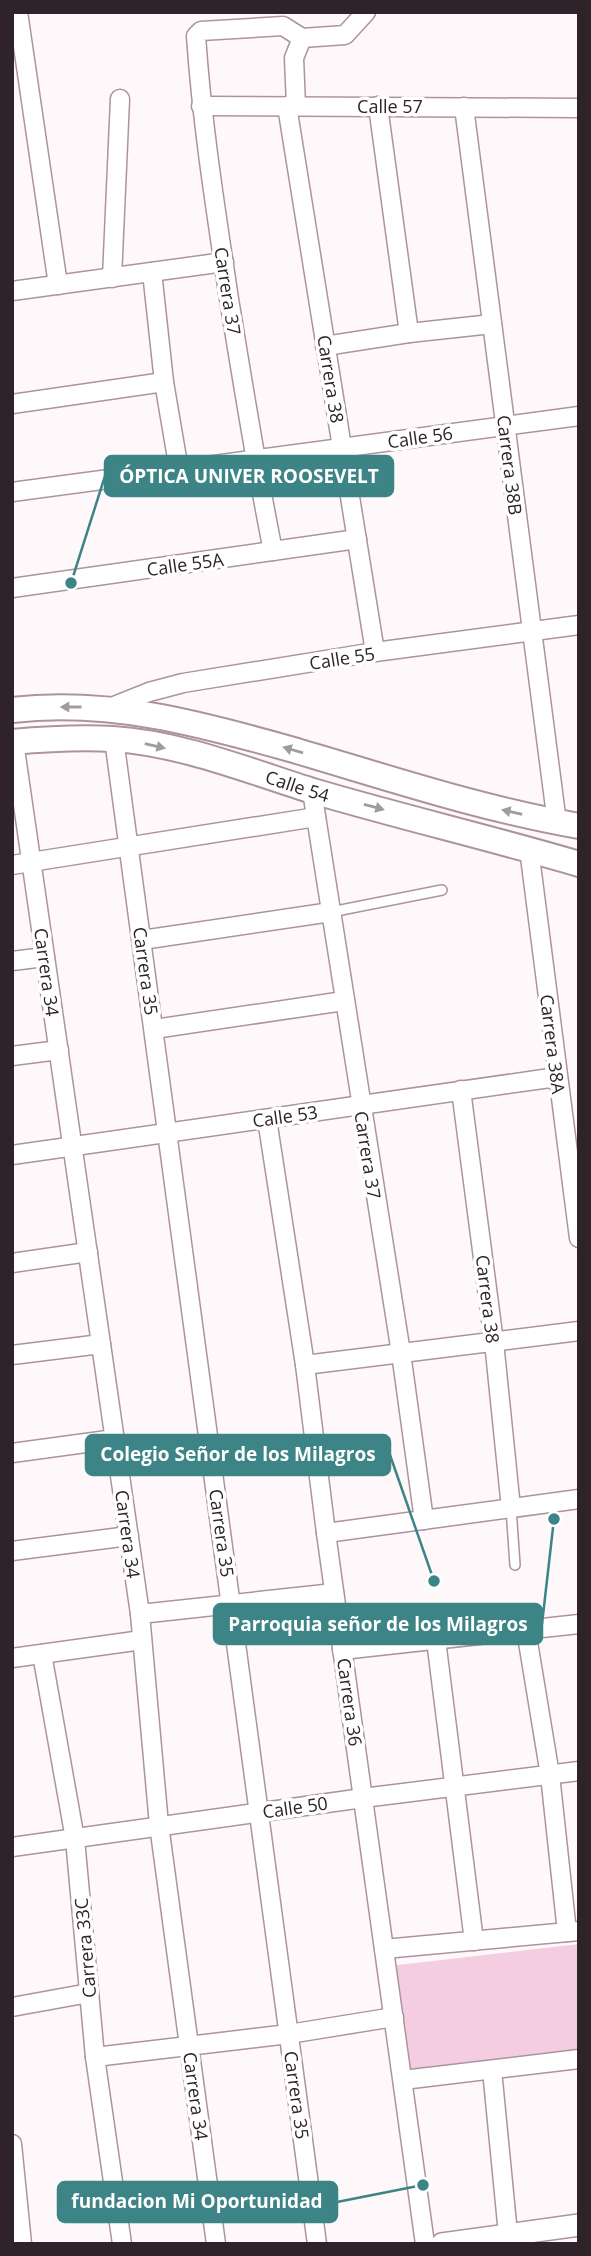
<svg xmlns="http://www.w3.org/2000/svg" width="591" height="2256" viewBox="0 0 591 2256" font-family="'Open Sans',sans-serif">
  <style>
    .park { fill: #f5cde1 }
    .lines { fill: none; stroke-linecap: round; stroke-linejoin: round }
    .service-casing { stroke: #ad93a0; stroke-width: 12 }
    .minor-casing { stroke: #ad93a0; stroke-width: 21 }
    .tertiary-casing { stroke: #ad93a0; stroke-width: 24 }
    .secondary-casing { stroke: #ad93a0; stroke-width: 28 }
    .service { stroke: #fff; stroke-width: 9 }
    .minor { stroke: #fff; stroke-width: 18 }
    .tertiary { stroke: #fff; stroke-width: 21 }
    .secondary { stroke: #fff; stroke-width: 24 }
    .oneway { fill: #a09c9e }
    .labels { text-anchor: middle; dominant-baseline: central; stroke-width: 7; stroke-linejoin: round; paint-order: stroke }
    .street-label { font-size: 18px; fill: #2d2328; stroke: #fff }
    .leader { fill: none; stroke: #3c8485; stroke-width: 2.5 }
    .callout-dot { fill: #3c8485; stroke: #fff; stroke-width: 2.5 }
    .callout { fill: #3c8485; stroke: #3c8485; stroke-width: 2.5 }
    .callout-label { font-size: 19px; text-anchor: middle; font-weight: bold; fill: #fff }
  </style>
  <rect width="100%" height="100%" fill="#fef8fb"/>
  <polygon class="park" points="579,1944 579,2050 409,2073 390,1966"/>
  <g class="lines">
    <defs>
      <g id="service">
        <polyline points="331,912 442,890"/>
        <polyline points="511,1508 515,1565"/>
      </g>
      <g id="minor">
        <polyline points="18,12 58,285"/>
        <polyline points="201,106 579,108"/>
        <polyline points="287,106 375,652"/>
        <polyline points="296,106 294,58 302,38"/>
        <polyline points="378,106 409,333"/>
        <polyline points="464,107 557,823"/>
        <polyline points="152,272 164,382 179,470"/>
        <polyline points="112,278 120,99"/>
        <polyline points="12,291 224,262"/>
        <polyline points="325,346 409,333 492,324"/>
        <polyline points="12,404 164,382"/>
        <polyline points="12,492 579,416"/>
        <path d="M273,551c-17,-84 -30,-167 -44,-252 -13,-87 -27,-175 -33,-263l5,-5 82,-5 19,12 43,-3 21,-23"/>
        <polyline points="12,588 357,539"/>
        <polyline points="109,708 149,692 183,683 375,652 579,625"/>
        <polyline points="114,739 317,2244"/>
        <polyline points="14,742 140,1614 159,1825 216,2244"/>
        <polyline points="312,791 401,1353 424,1520"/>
        <polyline points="529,849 579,1238"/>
        <polyline points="12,865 316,817"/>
        <polyline points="142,940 331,912"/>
        <polyline points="12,961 45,957"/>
        <polyline points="154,1029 344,1001"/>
        <polyline points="12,1056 59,1050"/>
        <polyline points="461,1090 494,1342 511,1508"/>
        <polyline points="267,1119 305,1365 326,1533 425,2244"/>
        <polyline points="12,1155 557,1077"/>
        <polyline points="12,1263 88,1252"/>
        <polyline points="12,1355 101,1344"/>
        <polyline points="305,1365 579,1331"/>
        <polyline points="12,1453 115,1439"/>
        <polyline points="326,1533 579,1499"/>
        <polyline points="12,1551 129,1536"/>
        <polyline points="140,1614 334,1593"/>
        <polyline points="526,1630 550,1775 567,1932"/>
        <polyline points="436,1640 474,1941"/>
        <polyline points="342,1650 579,1624"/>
        <polyline points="42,1654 75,1839 95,2057 122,2244"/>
        <polyline points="12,1658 142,1640"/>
        <polyline points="12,1847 363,1798 579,1771"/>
        <polyline points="384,1949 579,1931"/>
        <polyline points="12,2007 89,1993"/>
        <polyline points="95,2057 289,2034 394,2017"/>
        <polyline points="492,2070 508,2234"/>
        <polyline points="403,2080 579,2059"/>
        <polyline points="12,2144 22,2244"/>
      </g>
      <polyline id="tertiary" points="442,2244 579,2225"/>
      <g id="secondary">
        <path d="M12,710c97,-11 186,13 278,39 96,28 191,60 289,77"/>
        <path id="s1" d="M12,742c34,-3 67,-5 101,-3 67,4 136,32 200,52 88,26 178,47 266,73"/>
      </g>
    </defs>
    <use href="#service" class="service-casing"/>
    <use href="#minor" class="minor-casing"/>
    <use href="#tertiary" class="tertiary-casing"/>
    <use href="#secondary" class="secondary-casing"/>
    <use href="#service" class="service"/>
    <use href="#minor" class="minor"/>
    <use href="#tertiary" class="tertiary"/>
    <use href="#secondary" class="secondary"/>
  </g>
  <defs><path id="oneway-solid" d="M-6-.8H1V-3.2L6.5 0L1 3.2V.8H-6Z" transform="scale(1.75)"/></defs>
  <g class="oneway">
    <use href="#oneway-solid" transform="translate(71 707) rotate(180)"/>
    <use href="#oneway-solid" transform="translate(155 746) rotate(13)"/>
    <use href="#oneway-solid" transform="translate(293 750) rotate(-164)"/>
    <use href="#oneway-solid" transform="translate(374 807) rotate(15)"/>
    <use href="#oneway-solid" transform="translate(512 812) rotate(-167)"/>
  </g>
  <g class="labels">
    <g class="street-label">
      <text x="390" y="106">Calle 57</text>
      <text transform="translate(228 291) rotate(81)">Carrera 37</text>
      <text transform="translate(331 379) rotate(81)">Carrera 38</text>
      <text transform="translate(420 437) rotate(-8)">Calle 56</text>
      <text transform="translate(510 465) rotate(83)">Carrera 38B</text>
      <text transform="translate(185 564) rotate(-8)">Calle 55A</text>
      <text transform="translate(342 658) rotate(-9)">Calle 55</text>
      <text stroke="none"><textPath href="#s1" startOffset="292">Calle 54</textPath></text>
      <text transform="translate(146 971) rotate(82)">Carrera 35</text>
      <text transform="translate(47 972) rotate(82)">Carrera 34</text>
      <text transform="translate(553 1044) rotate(83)">Carrera 38A</text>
      <text transform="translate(285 1116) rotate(-8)">Calle 53</text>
      <text transform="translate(368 1155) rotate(81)">Carrera 37</text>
      <text transform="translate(488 1299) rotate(83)">Carrera 38</text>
      <text transform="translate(222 1533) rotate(82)">Carrera 35</text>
      <text transform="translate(128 1534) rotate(82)">Carrera 34</text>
      <text transform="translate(350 1702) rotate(82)">Carrera 36</text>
      <text transform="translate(295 1807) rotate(-8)">Calle 50</text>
      <text transform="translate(85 1948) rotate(-95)">Carrera 33C</text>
      <text transform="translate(297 2095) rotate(82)">Carrera 35</text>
      <text transform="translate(196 2096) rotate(82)">Carrera 34</text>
    </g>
  </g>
  <path class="leader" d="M71 583L105 476M434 1581L390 1455M554 1519L542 1624M423 2185L337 2202"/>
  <g class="callout-dot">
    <circle cx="71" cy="583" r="7"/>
    <circle cx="434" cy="1581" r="7"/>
    <circle cx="554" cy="1519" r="7"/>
    <circle cx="423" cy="2185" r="7"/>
  </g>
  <g class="callout">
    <rect x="105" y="456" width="288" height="40" rx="7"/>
    <rect x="86" y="1435" width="304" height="40" rx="7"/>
    <rect x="214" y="1604" width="328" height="40" rx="7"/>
    <rect x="58" y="2182" width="279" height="40" rx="7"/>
  </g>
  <g class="callout-label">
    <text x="249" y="483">ÓPTICA UNIVER ROOSEVELT</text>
    <text x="238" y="1461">Colegio Señor de los Milagros</text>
    <text x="378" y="1631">Parroquia señor de los Milagros</text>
    <text x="197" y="2208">fundacion Mi Oportunidad</text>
  </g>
  <rect width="591" height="2256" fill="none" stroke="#2d2328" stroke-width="28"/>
</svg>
